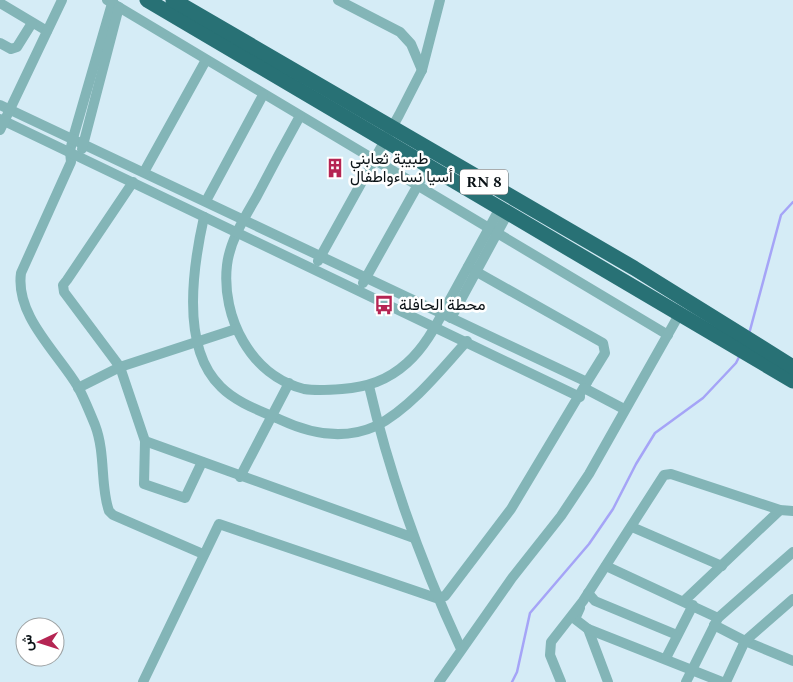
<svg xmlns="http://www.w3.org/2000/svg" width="793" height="682" viewBox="0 0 793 682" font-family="Spectral,Vazirmatn,serif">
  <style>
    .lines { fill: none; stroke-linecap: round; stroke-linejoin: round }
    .stream { stroke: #a5a4f7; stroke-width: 2.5 }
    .minor { stroke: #83b5b7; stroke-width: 10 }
    .highway { stroke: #287175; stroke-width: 15 }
    .labels { text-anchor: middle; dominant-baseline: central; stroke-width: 5; stroke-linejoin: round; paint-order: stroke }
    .shield { fill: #fff; stroke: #545a5d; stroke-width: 1 }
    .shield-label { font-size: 15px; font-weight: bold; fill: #0b1317 }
    .poi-label { font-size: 16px; fill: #0b1317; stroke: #fff; text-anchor: start }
  </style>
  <rect width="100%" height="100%" fill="#d5ecf6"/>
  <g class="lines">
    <g class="stream">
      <polyline points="749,334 781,215 793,202"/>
      <polyline points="512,682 517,672 530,613 589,544 613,509 636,464 655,433 703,398 736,363 740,355"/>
    </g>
    <g class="minor">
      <polyline points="107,0 668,335"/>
      <path d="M113,0l-40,138 -3,13 1,11 -50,111c-6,43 37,80 57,114 6,11 12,26 17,38 11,29 5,61 14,86l4,4 90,39"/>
      <polyline points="338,0 400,32 411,44 422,70"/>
      <polyline points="0,3 47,31"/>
      <polyline points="0,43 11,49 17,47 32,23"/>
      <polyline points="0,105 587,382 511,509 445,596 436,598 219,524 143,682"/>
      <path d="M300,116c-15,27 -29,53 -43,80 -12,21 -27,44 -30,69 -6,52 24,111 77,124 12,2 26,1 38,0 25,-2 45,-8 65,-26 21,-19 32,-44 46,-69 15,-28 31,-57 47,-86"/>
      <polyline points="0,119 580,397"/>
      <polyline points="0,130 62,0"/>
      <polyline points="82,149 119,7"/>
      <polyline points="144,172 206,60"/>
      <polyline points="133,182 67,280 63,285 64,292 120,367 145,441 144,484 185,498 202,462"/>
      <polyline points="206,201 263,95"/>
      <path d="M204,217c-11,49 -24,131 17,170 16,16 40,24 60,33 30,14 64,20 95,6 34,-17 66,-57 91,-85"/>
      <polyline points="318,261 399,115 422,70 440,0"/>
      <polyline points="468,267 603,343 605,353 587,382"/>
      <polyline points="363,283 428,167"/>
      <polyline points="451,318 508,213"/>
      <path d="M369,386c21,91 53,179 92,263"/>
      <polyline points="78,388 120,367 236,329"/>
      <polyline points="584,388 624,409"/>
      <polyline points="145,441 414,538"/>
      <polyline points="240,477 289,383"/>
      <polyline points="632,527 722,566"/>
      <polyline points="606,566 718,618"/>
      <polyline points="588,593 595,601 677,635"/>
      <polyline points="684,601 780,510"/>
      <polyline points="580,608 575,619 588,629 608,682"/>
      <polyline points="714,625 745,641 793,661"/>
      <polyline points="588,629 722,682"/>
      <polyline points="666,658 693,605"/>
      <polyline points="439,682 512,578 561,516 589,474 680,313"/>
      <polyline points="561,682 550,655 551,642 583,601 664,475 671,474 780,510 793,511"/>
      <polyline points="686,682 718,618 793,552"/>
      <polyline points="726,682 745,641 793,599"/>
    </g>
    <g class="highway">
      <polyline points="147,0 793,381"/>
      <polyline points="173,0 634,268 793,367"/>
    </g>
  </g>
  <defs>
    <symbol id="building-bare" viewBox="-9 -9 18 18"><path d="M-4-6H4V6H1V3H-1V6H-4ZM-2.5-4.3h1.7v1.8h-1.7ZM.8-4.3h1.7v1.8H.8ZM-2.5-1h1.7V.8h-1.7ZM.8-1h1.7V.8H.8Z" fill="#b52553" stroke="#fff" stroke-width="2.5" paint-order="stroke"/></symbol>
    <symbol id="bus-bare" viewBox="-9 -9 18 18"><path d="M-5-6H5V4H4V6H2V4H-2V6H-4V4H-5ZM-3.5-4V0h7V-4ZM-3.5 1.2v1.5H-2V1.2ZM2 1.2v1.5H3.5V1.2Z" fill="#b52553" stroke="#fff" stroke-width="2.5" paint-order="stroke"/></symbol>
  </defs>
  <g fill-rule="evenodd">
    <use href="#building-bare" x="321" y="154" width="28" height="28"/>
    <use href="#bus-bare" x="370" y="291" width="28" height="28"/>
  </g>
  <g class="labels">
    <rect class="shield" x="460" y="169.5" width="48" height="25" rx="4"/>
    <g class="shield-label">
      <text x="484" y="182">RN 8</text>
    </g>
    <g class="poi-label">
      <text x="350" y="159">طبيبة ثعابني<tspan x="350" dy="18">أسيا نساءواطفال</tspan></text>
      <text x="399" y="305">محطة الحافلة</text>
    </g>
  </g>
  <g transform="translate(40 642) rotate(266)"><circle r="24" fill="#ffffff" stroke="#9da1a2"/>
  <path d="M0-4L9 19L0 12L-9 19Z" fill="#b52553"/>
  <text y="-8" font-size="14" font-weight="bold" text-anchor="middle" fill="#0b1317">ش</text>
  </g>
</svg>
